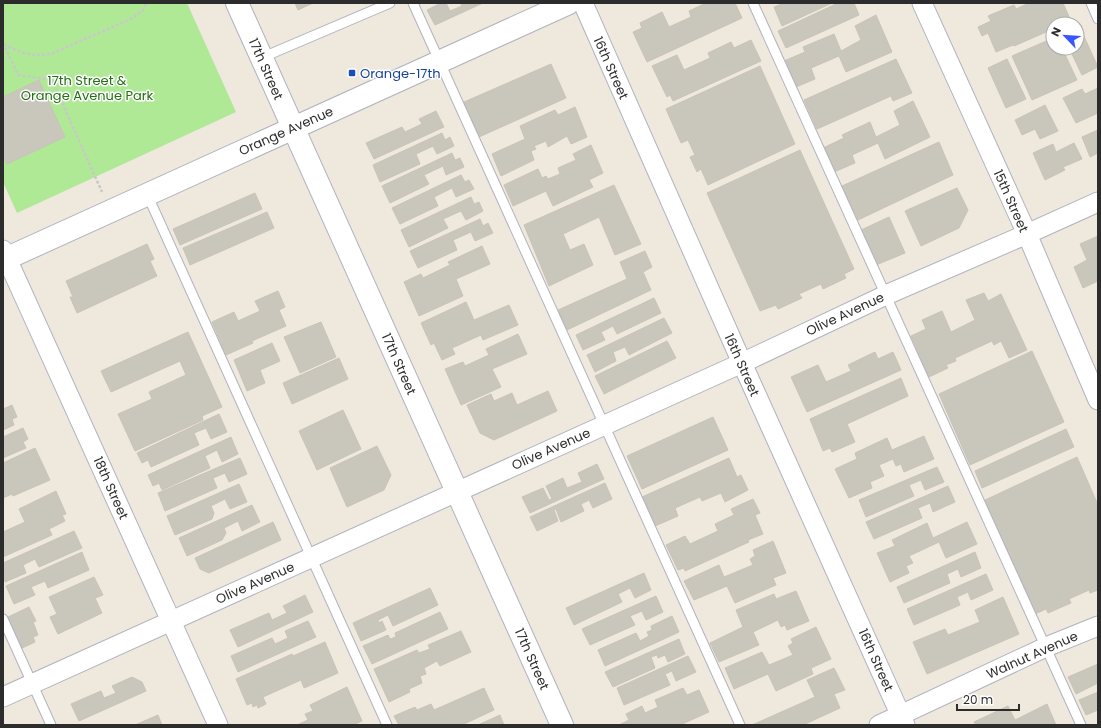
<svg xmlns="http://www.w3.org/2000/svg" width="1101" height="728" viewBox="0 0 1101 728" font-family="Poppins,sans-serif">
  <style>
    .green { fill: #afe996 }
    .building { fill: #c9c6bc; stroke: #cac4b6 }
    .lines { fill: none; stroke-linecap: round; stroke-linejoin: round }
    .service-casing { stroke: #b1b3c0; stroke-width: 11 }
    .minor-casing { stroke: #b1b3c0; stroke-width: 21 }
    .tertiary-casing { stroke: #b1b3c0; stroke-width: 24 }
    .path { stroke: #c8c8c8; stroke-width: 2.5; stroke-dasharray: 3 2; stroke-linecap: butt }
    .service { stroke: #fff; stroke-width: 9 }
    .minor { stroke: #fff; stroke-width: 19 }
    .tertiary { stroke: #fff; stroke-width: 22 }
    .transit-dot { fill: #1a4fb4; stroke: #fff; stroke-width: 1.5 }
    .labels { text-anchor: middle; dominant-baseline: central; stroke-width: 3; stroke-linejoin: round; paint-order: stroke }
    .street-label { font-size: 13px; fill: #2c2c2c; stroke: #fff }
    .transit-label { font-size: 13px; fill: #164399; stroke: #fff; text-anchor: start }
    .park-label { font-size: 13px; fill: #247015; stroke: #fff }
  </style>
  <rect width="100%" height="100%" fill="#eee8dd"/>
  <polygon class="green" points="3,3 187,3 236,112 17,213 3,182"/>
  <g class="building">
    <polygon points="295,3 313,3 298,10"/>
    <polygon points="441,3 446,3 450,11 462,6 460,3 483,3 435,25 427,10"/>
    <polygon points="706,3 715,3 716,5 720,3 735,3 742,18 647,62 633,32 642,28 640,23 662,12 669,27 691,17 689,11"/>
    <polygon points="784,3 832,3 782,26 774,7"/>
    <polygon points="838,3 854,3 859,15 786,48 778,31"/>
    <polygon points="1029,3 1063,3 1071,21 1064,24 1053,24 1053,29 1014,46 1013,45 996,52 988,33 982,36 978,27 991,21 988,16 1014,5 1016,9"/>
    <polygon points="876,15 892,52 846,72 839,56 811,68 815,79 796,87 784,61 805,52 803,47 834,34 841,51 861,40 855,26"/>
    <polygon points="1082,32 1098,67 1082,75 1069,48 1077,48 1077,34"/>
    <polygon points="1053,38 1053,48 1062,48 1077,80 1032,100 1012,56"/>
    <polygon points="751,40 761,61 673,101 670,95 667,97 652,66 677,55 684,70 710,58 708,53 731,42 734,48"/>
    <polygon points="896,59 912,93 893,101 891,96 817,129 804,100"/>
    <polygon points="1007,59 1026,99 1006,108 988,68"/>
    <polygon points="551,64 566,98 479,137 464,102"/>
    <polygon points="760,66 795,144 708,185 701,169 697,172 690,157 695,155 688,140 681,143 666,109"/>
    <polygon points="39,80 65,137 7,164 3,156 3,97"/>
    <polygon points="1098,88 1098,113 1076,123 1063,98 1082,89 1085,94"/>
    <polygon points="913,101 930,137 885,159 878,143 852,155 855,163 834,172 823,148 844,138 842,135 870,122 876,137 900,125 894,111"/>
    <polygon points="1045,105 1058,131 1040,139 1035,129 1022,135 1015,120"/>
    <polygon points="575,107 587,137 571,144 567,136 548,147 546,141 534,146 536,149 531,151 534,160 501,176 492,154 525,139 520,126 555,110 558,115"/>
    <polygon points="436,111 444,127 374,159 366,143 402,127 405,132 422,124 419,119"/>
    <polygon points="1098,130 1098,153 1090,157 1082,137"/>
    <polygon points="442,133 445,140 450,137 454,146 437,154 433,146 416,154 420,164 380,182 373,165"/>
    <polygon points="939,142 953,175 858,220 842,186"/>
    <polygon points="1074,143 1082,159 1063,167 1065,170 1045,180 1033,153 1053,144 1056,152"/>
    <polygon points="591,145 603,173 589,180 593,187 553,206 546,191 513,206 504,185 538,169 542,178 546,176 548,179 560,174 558,168 576,160 573,154"/>
    <polygon points="800,150 854,269 844,274 846,278 823,289 821,284 799,294 802,298 778,309 776,305 760,311 707,193"/>
    <polygon points="452,153 455,160 460,158 464,167 446,175 443,166 424,175 429,184 390,203 382,186"/>
    <polygon points="461,175 465,182 469,180 474,189 456,197 452,188 434,197 438,206 400,224 392,208"/>
    <polygon points="614,185 641,244 615,255 599,217 563,234 570,250 584,244 593,265 549,286 524,225"/>
    <polygon points="957,188 968,210 959,228 921,246 905,211"/>
    <polygon points="255,193 262,209 180,245 173,229"/>
    <polygon points="471,197 474,204 479,202 483,211 466,220 461,211 443,219 448,228 409,247 401,230"/>
    <polygon points="267,212 274,228 190,265 183,248"/>
    <polygon points="889,217 905,253 876,265 861,230"/>
    <polygon points="480,219 483,226 488,223 493,233 475,241 471,232 453,240 457,250 418,268 410,251"/>
    <polygon points="1098,236 1098,281 1083,288 1074,267 1087,260 1080,244"/>
    <polygon points="147,244 154,259 150,261 157,276 77,313 70,297 73,297 66,281"/>
    <polygon points="482,246 490,264 456,279 463,296 419,316 404,282 421,274 423,278 450,265 448,262"/>
    <polygon points="645,251 652,267 643,272 651,290 567,330 558,310 627,279 620,262"/>
    <polygon points="278,291 285,307 279,310 286,326 252,341 253,343 226,355 212,322 234,312 238,321 260,311 255,301"/>
    <polygon points="984,293 988,301 1001,294 1027,350 1009,358 1001,341 994,345 992,341 955,358 956,361 946,365 948,368 929,377 911,336 926,329 922,320 942,311 951,332 975,320 966,300"/>
    <polygon points="654,298 661,313 617,334 613,326 601,332 605,340 583,350 576,335"/>
    <polygon points="466,302 474,320 509,305 518,325 483,340 481,335 452,348 455,354 442,360 434,343 431,345 421,323"/>
    <polygon points="664,318 672,333 629,355 625,347 613,352 616,361 595,372 587,355"/>
    <polygon points="321,322 336,357 300,373 284,337"/>
    <polygon points="188,332 222,407 202,416 203,420 135,451 118,414 152,399 149,392 186,375 180,361 111,392 101,371"/>
    <polygon points="518,334 527,354 492,369 501,387 461,405 445,369 463,362 465,366 489,355 486,349"/>
    <polygon points="667,341 676,358 604,394 595,376"/>
    <polygon points="272,343 280,361 260,370 265,383 247,391 234,360"/>
    <polygon points="1032,351 1064,422 970,465 939,394"/>
    <polygon points="875,352 878,359 893,352 901,370 807,412 791,377 818,365 826,382 851,371 848,365"/>
    <polygon points="339,358 348,379 292,404 283,383"/>
    <polygon points="901,378 908,396 847,424 855,442 832,452 830,448 823,451 810,419"/>
    <polygon points="548,391 557,411 494,440 480,433 467,405 491,394 494,401 512,393 517,405"/>
    <polygon points="12,405 17,417 12,419 14,425 3,430 3,409"/>
    <polygon points="343,410 361,449 317,470 299,431"/>
    <polygon points="219,414 227,432 211,439 206,428 194,433 199,445 151,467 148,460 142,463 137,453"/>
    <polygon points="713,417 728,450 642,489 627,456"/>
    <polygon points="23,428 28,439 23,442 26,448 3,458 3,437"/>
    <polygon points="1066,429 1074,447 982,488 975,471"/>
    <polygon points="924,436 934,459 904,472 901,464 896,466 893,459 879,465 884,476 870,482 872,488 849,498 835,469 857,459 855,453 887,438 892,450"/>
    <polygon points="231,437 238,454 222,462 217,450 205,456 210,468 162,490 159,483 153,486 148,475"/>
    <polygon points="377,446 391,475 384,490 347,507 330,468"/>
    <polygon points="35,448 50,480 13,496 12,494 3,498 3,463"/>
    <polygon points="1077,457 1098,505 1098,590 1090,593 1089,590 1069,599 1071,603 1048,613 1046,609 1035,614 983,501"/>
    <polygon points="240,458 247,474 229,482 225,473 213,478 217,488 165,511 158,493"/>
    <polygon points="729,458 737,477 741,475 748,490 725,502 721,493 702,501 700,497 675,508 678,516 655,526 642,497"/>
    <polygon points="597,464 604,479 530,513 522,497 543,488 549,500 552,499 546,486 563,478 567,488 582,482 578,473"/>
    <polygon points="937,467 944,482 925,490 921,480 909,485 914,496 866,517 859,500"/>
    <polygon points="605,483 612,499 593,508 589,500 581,504 584,511 561,522 556,509 554,510 558,521 537,531 530,517"/>
    <polygon points="239,484 247,502 230,509 225,499 211,506 214,513 212,519 175,535 167,516"/>
    <polygon points="948,486 955,502 933,512 930,503 918,508 922,518 874,539 866,522"/>
    <polygon points="56,491 66,514 62,515 65,521 49,529 52,535 3,557 3,532 25,522 19,509"/>
    <polygon points="753,499 760,513 755,515 763,534 748,540 749,542 685,571 684,568 678,570 666,545 685,536 690,544 718,531 715,524 734,515 731,509"/>
    <polygon points="252,505 260,522 242,531 238,521 224,528 226,533 222,540 187,556 179,538"/>
    <polygon points="273,522 281,540 209,573 200,569 195,558"/>
    <polygon points="967,522 977,544 946,558 939,542 909,556 913,563 906,566 909,573 890,582 877,553 895,546 892,540 927,523 933,538"/>
    <polygon points="74,531 82,548 39,567 35,559 23,565 26,573 5,582 3,578 3,563"/>
    <polygon points="773,541 786,573 773,578 776,585 735,603 727,586 694,600 684,581 719,565 724,577 753,565 750,559 755,556 753,550"/>
    <polygon points="82,552 89,570 48,588 45,581 31,587 35,595 14,604 6,586"/>
    <polygon points="975,552 981,568 961,577 958,569 947,574 950,583 904,603 897,587"/>
    <polygon points="644,573 651,590 635,598 630,588 618,594 622,602 574,625 566,608"/>
    <polygon points="986,574 993,590 971,600 968,592 957,597 960,605 914,625 907,609"/>
    <polygon points="94,577 103,595 95,598 102,613 58,634 50,617 57,614 49,597"/>
    <polygon points="430,588 438,605 393,626 388,615 378,620 379,623 382,621 386,630 361,641 353,623"/>
    <polygon points="796,591 809,621 787,630 785,625 781,627 778,620 753,632 759,645 719,662 710,643 743,627 736,610 774,594 776,599"/>
    <polygon points="305,595 313,612 238,647 230,630 269,613 272,620 287,613 283,606"/>
    <polygon points="656,596 663,612 646,620 642,611 630,616 635,625 590,645 582,629"/>
    <polygon points="1003,597 1019,634 927,674 913,642 945,629 948,635 980,622 975,610"/>
    <polygon points="29,607 36,621 33,622 38,635 33,637 35,642 18,650 4,619"/>
    <polygon points="440,612 448,629 372,664 363,646 388,635 390,639 396,637 395,633"/>
    <polygon points="672,616 679,632 605,666 598,650 636,633 640,641 649,636 647,632 652,630 651,626"/>
    <polygon points="308,621 316,637 238,672 231,656 272,638 275,644 288,638 285,631"/>
    <polygon points="816,627 831,659 811,668 813,674 776,691 768,674 734,689 725,668 762,652 769,665 793,655 788,646 793,643 791,639"/>
    <polygon points="461,631 471,652 440,666 437,661 424,668 426,674 420,676 422,683 409,689 410,692 389,702 374,669 417,650 419,653 430,649 428,645"/>
    <polygon points="679,639 685,654 668,662 665,655 658,658 657,655 651,657 655,668 613,687 605,672"/>
    <polygon points="325,642 338,673 304,688 301,680 263,697 266,704 258,708 257,705 253,707 252,703 247,705 236,679 292,654 293,656"/>
    <polygon points="688,656 696,672 676,681 672,671 665,674 670,685 624,705 617,688"/>
    <polygon points="1098,664 1098,683 1076,694 1068,677"/>
    <polygon points="834,668 845,690 834,694 840,708 803,725 752,725 815,697 807,680"/>
    <polygon points="132,677 142,682 146,691 79,721 71,704 101,691 104,698 116,693 112,686"/>
    <polygon points="347,687 362,721 353,725 297,725 308,720 305,714 313,711 310,705"/>
    <polygon points="484,688 494,710 462,725 399,725 394,716 415,707 417,710 431,704 434,710"/>
    <polygon points="683,688 687,695 699,690 709,712 680,725 619,725 629,720 626,714 642,706 645,713 658,707 655,700"/>
    <polygon points="1098,692 1098,710 1086,715 1079,700"/>
    <polygon points="1047,704 1056,725 976,725 974,722 1008,706 1015,720"/>
    <polygon points="158,715 162,725 135,725"/>
    <polygon points="500,715 504,725 478,725"/>
  </g>
  <g class="lines">
    <defs>
      <g id="service">
        <polyline points="413,3 740,725"/>
        <polyline points="753,3 1081,725"/>
        <polyline points="1091,3 1098,19"/>
        <polyline points="261,58 390,3"/>
        <polyline points="147,194 387,725"/>
        <polyline points="3,619 51,725"/>
      </g>
      <g id="minor">
        <polyline points="583,3 742,363 905,725"/>
        <polyline points="922,3 1027,234 1098,400"/>
        <polyline points="3,250 218,725"/>
        <polyline points="3,697 742,363 886,295 1027,234 1098,202"/>
        <polyline points="879,725 1046,647 1098,626"/>
      </g>
      <g id="tertiary">
        <polyline points="237,3 562,725"/>
        <polyline points="3,260 569,3"/>
      </g>
    </defs>
    <use href="#service" class="service-casing"/>
    <use href="#minor" class="minor-casing"/>
    <use href="#tertiary" class="tertiary-casing"/>
    <g class="path">
      <polyline points="3,43 18,75 52,80 102,192"/>
      <path d="M4,44c16,9 31,14 49,9l80,-35 10,-8 4,-7"/>
    </g>
    <use href="#service" class="service"/>
    <use href="#minor" class="minor"/>
    <use href="#tertiary" class="tertiary"/>
  </g>
  <rect class="transit-dot" x="348" y="69" width="8" height="8" rx="2"/>
  <g class="labels">
    <g class="street-label">
      <text transform="translate(611 68) rotate(66)">16th Street</text>
      <text transform="translate(266 69) rotate(66)">17th Street</text>
      <text transform="translate(286 131) rotate(-24)">Orange Avenue</text>
      <text transform="translate(1011 201) rotate(66)">15th Street</text>
      <text transform="translate(845 314) rotate(-25)">Olive Avenue</text>
      <text transform="translate(399 364) rotate(66)">17th Street</text>
      <text transform="translate(742 365) rotate(66)">16th Street</text>
      <text transform="translate(551 449) rotate(-24)">Olive Avenue</text>
      <text transform="translate(111 488) rotate(66)">18th Street</text>
      <text transform="translate(255 583) rotate(-24)">Olive Avenue</text>
      <text transform="translate(1032 655) rotate(-24)">Walnut Avenue</text>
      <text transform="translate(532 659) rotate(66)">17th Street</text>
      <text transform="translate(876 660) rotate(66)">16th Street</text>
    </g>
    <g class="transit-label">
      <text x="360" y="73">Orange-17th</text>
    </g>
    <g class="park-label">
      <text x="87" y="80">17th Street &amp;<tspan x="87" dy="15">Orange Avenue Park</tspan></text>
    </g>
  </g>
  <rect width="1101" height="728" fill="none" stroke="#2c2c2c" stroke-width="8"/>
  <g transform="translate(1065 36) rotate(295)"><circle r="19" fill="#ffffff" stroke="#ababab"/>
  <path d="M0-3L7 15L0 10L-7 15Z" fill="#3a56ff"/>
  <text y="-6" font-size="11" font-weight="bold" text-anchor="middle" fill="#2c2c2c">N</text>
  </g>
  <path d="M957 704v6h62v-6" fill="none" stroke="#2c2c2c" stroke-width="2"/>
  <text x="963" y="704" font-size="12" fill="#2c2c2c" stroke="#ffffff" stroke-width="3" paint-order="stroke">20 m</text>
</svg>
